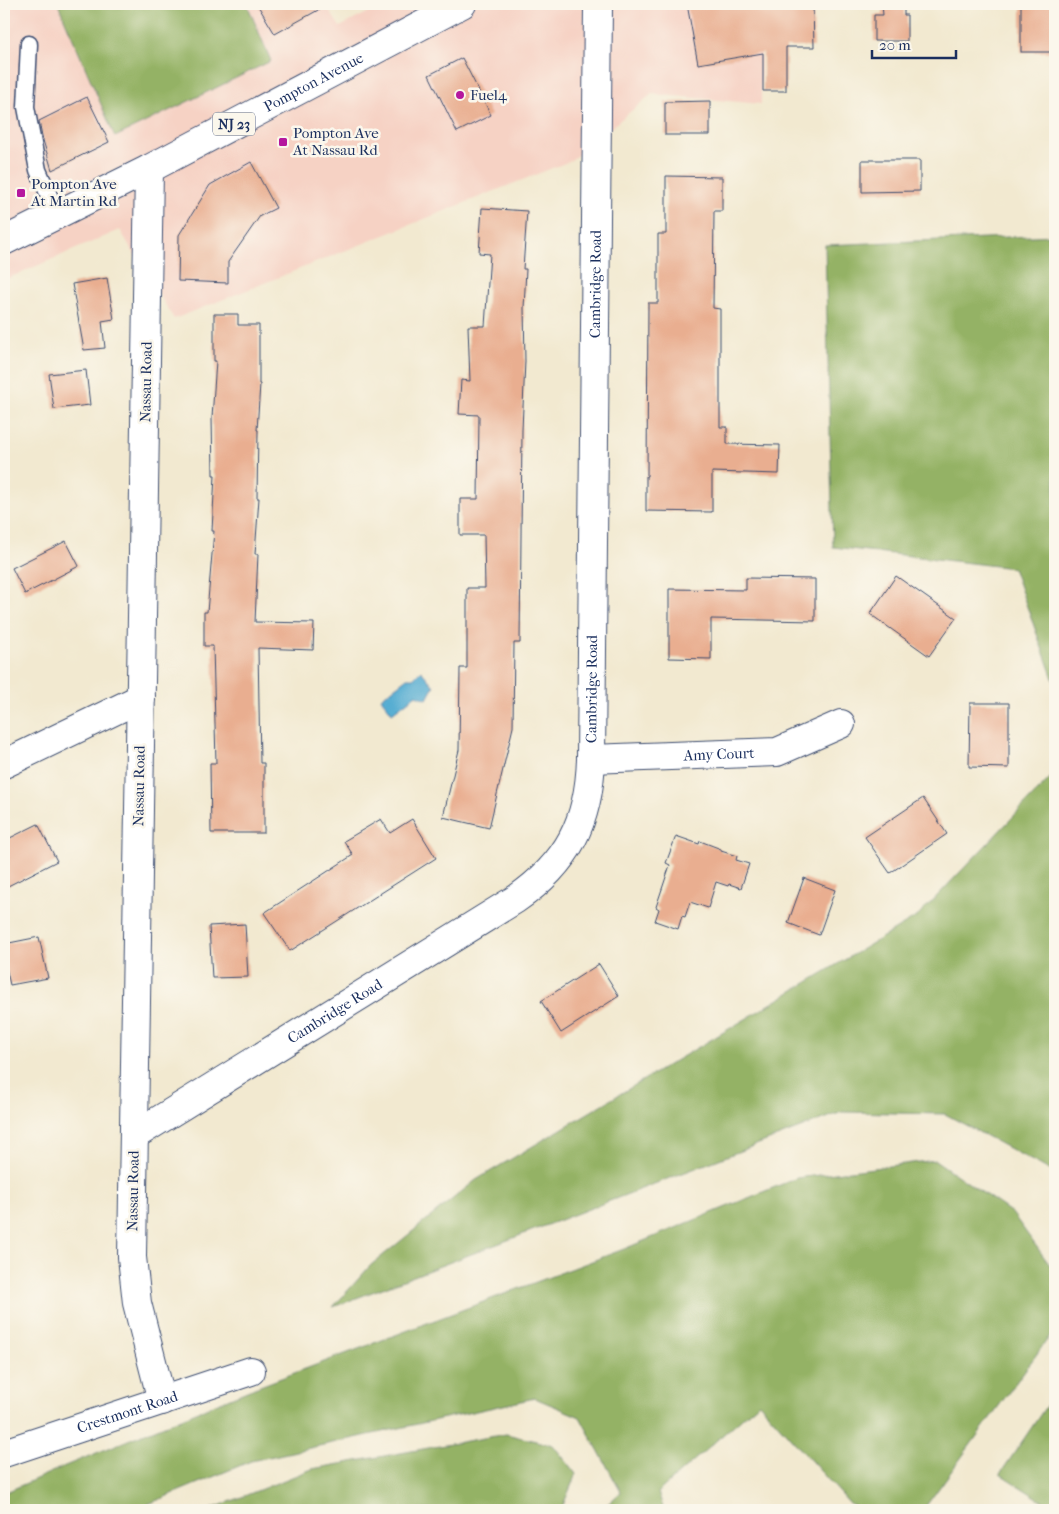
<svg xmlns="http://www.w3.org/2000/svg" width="1059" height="1514" viewBox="0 0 1059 1514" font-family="'IM FELL French Canon',serif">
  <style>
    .built { fill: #f6d2c4 }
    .forest { fill: #94b265; stroke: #587062 }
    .water { fill: #56add2; stroke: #386e98 }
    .building { fill: #e9ae90 }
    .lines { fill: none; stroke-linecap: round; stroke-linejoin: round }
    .lane-casing { stroke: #3b4b6f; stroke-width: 19 }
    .street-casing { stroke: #3b4b6f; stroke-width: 30 }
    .primary-casing { stroke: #3b4b6f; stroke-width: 30 }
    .lane { stroke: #fff; stroke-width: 16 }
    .street { stroke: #fff; stroke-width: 28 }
    .primary { stroke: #fff; stroke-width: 28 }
    .poi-dot { fill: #b5179e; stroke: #fbf7ec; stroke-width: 2 }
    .labels { text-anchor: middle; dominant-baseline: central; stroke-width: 5; stroke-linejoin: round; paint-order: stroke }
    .shield { fill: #fbf7ec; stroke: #5e6b89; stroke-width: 1 }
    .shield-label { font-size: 14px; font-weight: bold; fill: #1b2f5e }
    .street-label { font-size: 15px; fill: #1b2f5e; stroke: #fbf7ec }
    .poi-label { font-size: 15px; fill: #1b2f5e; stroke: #fbf7ec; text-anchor: start }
  </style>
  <rect width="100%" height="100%" fill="#fbf7ec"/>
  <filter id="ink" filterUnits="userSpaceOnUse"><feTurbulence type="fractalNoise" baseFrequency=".02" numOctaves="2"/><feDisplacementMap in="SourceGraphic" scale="10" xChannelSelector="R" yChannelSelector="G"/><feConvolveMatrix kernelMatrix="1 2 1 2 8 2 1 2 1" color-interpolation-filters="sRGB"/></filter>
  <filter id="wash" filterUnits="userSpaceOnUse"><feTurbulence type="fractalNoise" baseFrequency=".0096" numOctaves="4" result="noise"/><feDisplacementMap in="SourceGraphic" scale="20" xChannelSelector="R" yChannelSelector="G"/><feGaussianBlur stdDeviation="1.12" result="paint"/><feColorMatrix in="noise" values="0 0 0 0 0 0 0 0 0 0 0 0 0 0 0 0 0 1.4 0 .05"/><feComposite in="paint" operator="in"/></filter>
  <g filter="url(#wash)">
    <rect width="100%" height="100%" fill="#f2e9d0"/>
    <polygon class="built" points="4,4 58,4 115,137 271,61 247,4 325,4 340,27 384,4 761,4 761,104 652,94 570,161 174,319 120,230 4,280"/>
    <g class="forest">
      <polygon points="58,4 247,4 271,61 115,137"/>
      <polygon points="1055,235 1055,684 1013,568 833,547 825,245"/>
      <polygon points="1055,773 1055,1173 945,1114 842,1112 333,1307 371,1265 476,1180 918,916"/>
      <polygon points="935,1160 1012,1213 1055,1272 1055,1329 923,1510 862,1510 851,1505 759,1403 658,1492 664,1510 601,1510 621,1492 580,1417 535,1398 251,1461 134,1510 4,1510 4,1493 65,1466 252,1389 624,1249 797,1178"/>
      <polygon points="1055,1393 1055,1509 1000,1474"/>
      <polygon points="506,1434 553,1445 576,1474 561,1510 209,1510 312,1469"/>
    </g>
    <polygon class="water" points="421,671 434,686 427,699 416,695 392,713 381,698 407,678 413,678"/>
    <g id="blocks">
      <g class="building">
        <polygon points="257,4 329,4 275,34"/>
        <polygon points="687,4 813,4 814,47 786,47 786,91 763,91 763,53 698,64"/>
        <polygon points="882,4 904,4 904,15 907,15 907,41 874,41 874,15 883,15"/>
        <rect x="1021" y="4" width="34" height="48"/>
        <polygon points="462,58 491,115 457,132 429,75"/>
        <polygon points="87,97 109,142 52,170 42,137 39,121"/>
        <polygon points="710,101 710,135 665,135 665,102"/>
        <polygon points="862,160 920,160 920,191 862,192"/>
        <polygon points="251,162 276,208 260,216 228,262 228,283 178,281 179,235 210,185"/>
        <polygon points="666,176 722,177 722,211 714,211 713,308 720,309 720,427 727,427 727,444 780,445 779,474 712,472 712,512 646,511 646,476 647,476 648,303 658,303 658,234 666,234"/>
        <polygon points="482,208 527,211 523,269 526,269 524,308 525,361 522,430 520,643 514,643 513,727 489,828 443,817 459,750 460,668 467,668 467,588 485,588 484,535 460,535 460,499 478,499 479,415 459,414 461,380 470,381 468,326 485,326 490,254 479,253"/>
        <polygon points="107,278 114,319 102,321 105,348 84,350 72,284"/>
        <polygon points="214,314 238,314 238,325 259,325 259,384 260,384 257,430 258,430 257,498 259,498 255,554 258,554 255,622 314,623 313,650 258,648 260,763 264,763 264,833 211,833 210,763 216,763 213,646 204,646 204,612 207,612 214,531 212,531 215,475 213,475 212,418 216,361 214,361"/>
        <polygon points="86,370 90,405 54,409 49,374"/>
        <polygon points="66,541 79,566 25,594 12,568"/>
        <polygon points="896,576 956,618 929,656 870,614"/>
        <polygon points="746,578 815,579 815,621 711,619 711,659 669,658 669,589 746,590"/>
        <polygon points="970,703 1009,703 1009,768 969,767"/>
        <polygon points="923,798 947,834 890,873 865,837"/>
        <polygon points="381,819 390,833 412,819 436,858 290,951 264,913 353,855 344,841"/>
        <polygon points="38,824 57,861 4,888 4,841"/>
        <polygon points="676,836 699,844 700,841 721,849 721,851 737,856 736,860 749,864 741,888 729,884 728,886 716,882 708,908 690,902 685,917 682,916 678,929 655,921 659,909 656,907 670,865 666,863"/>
        <polygon points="804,878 835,890 819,935 788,923"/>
        <polygon points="245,924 248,977 212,978 209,926"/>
        <polygon points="39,937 48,978 10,985 4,958 4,944"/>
        <polygon points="599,964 619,996 561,1033 541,1001"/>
      </g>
    </g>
  </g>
  <g filter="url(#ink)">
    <use href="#blocks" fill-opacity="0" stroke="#3b4b6f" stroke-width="1"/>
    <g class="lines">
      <defs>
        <polyline id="lane" points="29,44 26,107 38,170 57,214"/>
        <g id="street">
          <polyline points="149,169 132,1257 137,1303 162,1401"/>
          <path id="s1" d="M591,759l186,-7 64,-28"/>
          <polyline points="4,764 141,698"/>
          <path id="s2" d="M135,1135l381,-236c52,-36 73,-77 75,-140l7,-755"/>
          <path id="s3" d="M4,1453l247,-82"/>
        </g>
        <g id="primary">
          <path id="s4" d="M4,241l145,-72 313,-165"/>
        </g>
      </defs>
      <use href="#lane" class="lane-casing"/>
      <use href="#street" class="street-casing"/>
      <use href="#primary" class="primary-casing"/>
      <use href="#lane" class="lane"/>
      <use href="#street" class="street"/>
      <use href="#primary" class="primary"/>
    </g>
  </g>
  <g class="poi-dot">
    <circle cx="460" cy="95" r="5"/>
    <rect x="278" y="137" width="10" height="10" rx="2.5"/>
    <rect x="16" y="188" width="10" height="10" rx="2.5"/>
  </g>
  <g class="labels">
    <rect class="shield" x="213" y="112.5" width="42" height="23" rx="4"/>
    <g class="shield-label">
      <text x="234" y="124">NJ 23</text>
    </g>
    <g class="street-label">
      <text stroke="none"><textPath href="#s4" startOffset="348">Pompton Avenue</textPath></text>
      <text stroke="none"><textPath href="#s2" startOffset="1089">Cambridge Road</textPath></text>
      <text transform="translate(146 382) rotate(-89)">Nassau Road</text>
      <text stroke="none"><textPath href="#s2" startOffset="684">Cambridge Road</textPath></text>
      <text stroke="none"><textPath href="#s1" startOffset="128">Amy Court</textPath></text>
      <text transform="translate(139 786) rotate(-89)">Nassau Road</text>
      <text stroke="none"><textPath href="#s2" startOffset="235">Cambridge Road</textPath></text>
      <text transform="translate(133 1191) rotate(-89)">Nassau Road</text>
      <text stroke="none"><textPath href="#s3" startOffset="130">Crestmont Road</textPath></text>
    </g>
    <g class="poi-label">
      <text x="470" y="95">Fuel4</text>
      <text x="293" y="133">Pompton Ave<tspan x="293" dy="17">At Nassau Rd</tspan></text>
      <text x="31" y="184">Pompton Ave<tspan x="31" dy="17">At Martin Rd</tspan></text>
    </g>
  </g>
  <rect width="1059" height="1514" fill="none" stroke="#fbf7ec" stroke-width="20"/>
  <path d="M872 50v8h84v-8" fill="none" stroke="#1b2f5e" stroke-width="2.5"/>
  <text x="879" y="50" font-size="15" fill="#1b2f5e" stroke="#fbf7ec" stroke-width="4" paint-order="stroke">20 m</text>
</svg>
